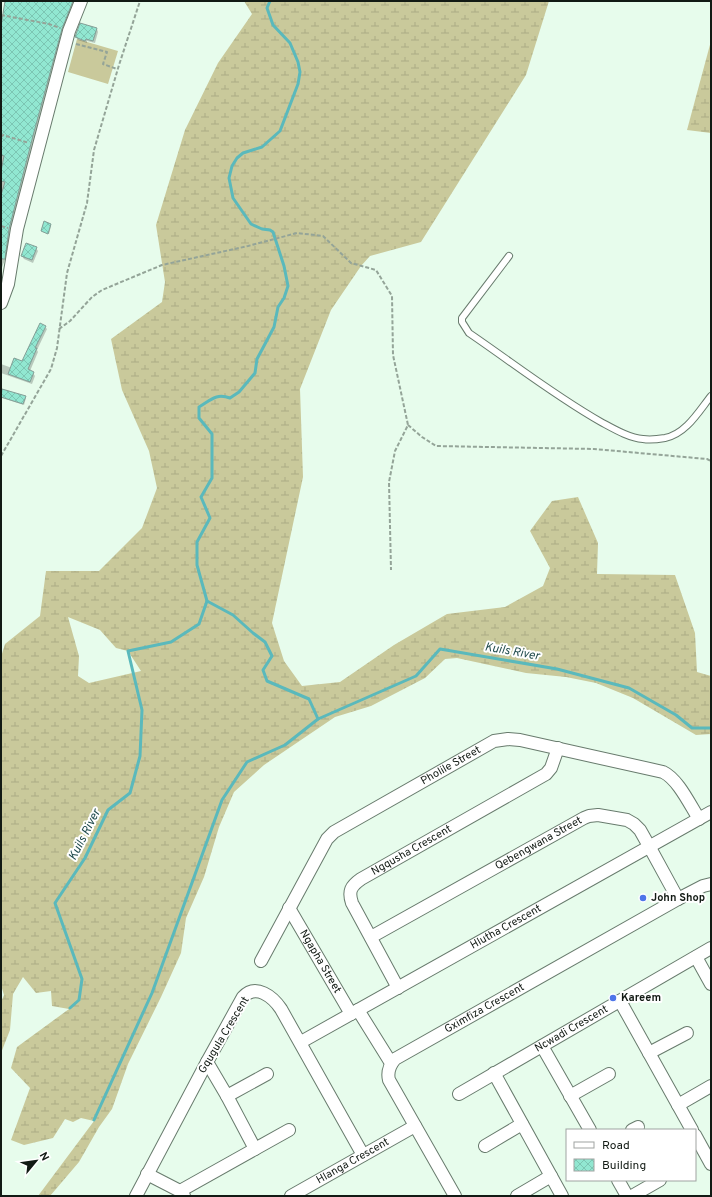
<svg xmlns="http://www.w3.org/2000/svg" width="712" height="1197" viewBox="0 0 712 1197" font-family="Overpass,sans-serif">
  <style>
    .wetland { fill: url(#wetland-marsh); fill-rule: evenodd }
    .green { fill: #c9c99b }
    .shadow { fill: #0003 }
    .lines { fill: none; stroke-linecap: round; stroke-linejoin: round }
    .stream { stroke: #5ab9bc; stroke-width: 3 }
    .building { fill: url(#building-cross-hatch); stroke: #839e96 }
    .service-casing { stroke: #687b6d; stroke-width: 8 }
    .minor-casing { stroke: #687b6d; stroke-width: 14 }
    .path { stroke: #94a498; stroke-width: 2; stroke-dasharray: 4 2; stroke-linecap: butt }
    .service { stroke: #fff; stroke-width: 6 }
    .minor { stroke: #fff; stroke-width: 12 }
    .poi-dot { fill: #4e75e9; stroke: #fff; stroke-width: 1.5 }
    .labels { text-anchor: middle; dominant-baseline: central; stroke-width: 4; stroke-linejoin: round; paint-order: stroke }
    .street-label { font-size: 11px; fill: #121a14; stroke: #fff }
    .poi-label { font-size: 11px; font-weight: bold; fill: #121a14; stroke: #fff; text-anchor: start }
    .water-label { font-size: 12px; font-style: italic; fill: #204b4d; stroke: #fff }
  </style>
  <defs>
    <pattern id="wetland-marsh" width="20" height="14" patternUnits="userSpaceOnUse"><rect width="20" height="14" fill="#c9c99b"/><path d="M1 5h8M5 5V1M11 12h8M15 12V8" fill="none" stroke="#acac85"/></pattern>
    <pattern id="building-cross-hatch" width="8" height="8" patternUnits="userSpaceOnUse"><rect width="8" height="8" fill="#91e7d1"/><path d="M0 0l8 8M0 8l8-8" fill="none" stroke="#7cc6b3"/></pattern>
  </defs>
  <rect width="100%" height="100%" fill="#e7fcec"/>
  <g class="wetland">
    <path d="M244,1h305l-23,74 -105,167 -51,14 -9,10 -30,44 -31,79 3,88 -31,146 12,38 18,25 38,-4 54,-37 53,-31 58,-7 38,-21 7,-18 -20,-37 22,-30 26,-4 20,46 -1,31 78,1 20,58 2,39 14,4v58l-15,1 -63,-37 -37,-15 -30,-6 -40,-4 -69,-15 -12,1 -20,19 -54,28 -36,11 -71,48 -30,27 -15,35 -15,50 -18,41 -5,35 -20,44 -33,67 -16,45 -13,18 -20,35 -29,34h-12l56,-75 -13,-3 -8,4 -8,-3 -12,19 -29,7 -13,-5 19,-52 -19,-20 6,-21 52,-38 -17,-3 -1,-15 -15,2 -13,-16 -10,17 -3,36 -9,23v-51l3,-7 -3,-10v-328l4,-13 35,-28 6,-45h53l43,-43 15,-40 -8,-37 -27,-61 -11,-51 51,-37 3,-20 -9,-57 29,-95 33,-67 34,-49zM68,617l32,13 16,18 12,3 13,20 -52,12 -11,-7 1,-20z"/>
    <polygon points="711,41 711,133 687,130"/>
  </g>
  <polygon class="green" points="77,39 118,51 108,84 68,72"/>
  <g class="shadow">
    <polygon points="6,1 75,1 62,31 10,232 6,257 1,270 1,30"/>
    <polygon points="81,24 97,29 98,32 95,43 87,41 87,43 78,40 76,37"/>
    <polygon points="50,225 51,226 49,234 43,232 42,231"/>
    <polygon points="36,248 38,251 33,263 24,259 22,256"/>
    <polygon points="45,327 47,329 37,350 38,352 30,371 33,373 35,376 32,384 1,373 1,364 12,368 23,362"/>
    <polygon points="1,397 25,397 26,398 24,405 2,398"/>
  </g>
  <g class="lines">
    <g class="stream">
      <polyline points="207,601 233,615 253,633 265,642 272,656 263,670 267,681 309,699 318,719"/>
      <path d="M70,1008l9,-8 3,-21 -27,-76 30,-45 23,-48 22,-17 10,-37 2,-46 -14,-59 43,-9 28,-18 8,-23 -10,-36v-23l13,-24 -9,-21 11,-19v-44l-13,-16v-11c12,-7 17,-14 31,-9l9,-6 16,-19 2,-14 17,-32 4,-20 6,-9 4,-12 -4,-20 -11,-34 -3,-2 -8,-1 -11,-5 -18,-26 -4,-20 3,-12 5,-8 6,-5 19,-6 18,-16 18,-47 2,-12 -2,-10 -8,-19 -17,-18 -6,-17 3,-7"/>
      <polyline points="94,1120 152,993 222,800 247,762 285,745 318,719 416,676 440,649 557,669 629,688 676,715 692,728 711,728"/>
    </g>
  </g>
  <g class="building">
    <polygon points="5,1 73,1 62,29 34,132 9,229 5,259 1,259 1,195 5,182 1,181 1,171 4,156 1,155 1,26"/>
    <polygon points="80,23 97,28 93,41 86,39 85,41 75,37"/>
    <polygon points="44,221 51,224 48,234 41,231"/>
    <polygon points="26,243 37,247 32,260 21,256"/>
    <polygon points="40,323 46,326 35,348 37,348 28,369 34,372 30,382 8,374 14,358 22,361"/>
    <polygon points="2,389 26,396 23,404 1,397"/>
  </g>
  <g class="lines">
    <defs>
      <path id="service" d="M509,256l-47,62v4l7,11c44,30 86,63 132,89 13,7 28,16 42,17 6,1 16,0 22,-1 21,-4 34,-27 46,-42"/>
      <g id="minor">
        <polyline points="1,303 8,284 17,229 69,31 81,1"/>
        <path id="s1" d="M289,908l62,106"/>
        <path id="s2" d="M371,937l213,-119 5,-2 9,-1 29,5 7,4 6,6 9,16 29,53"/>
        <polyline points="696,957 711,984"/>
        <path id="s3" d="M261,961l66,-122 7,-7 160,-91 14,-2 12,1 143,32c15,7 27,33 36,47"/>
        <path id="s4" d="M398,988l-46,-85c-4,-12 -1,-17 9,-24l185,-105 5,-6 7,-20"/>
        <polyline points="620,1001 692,1130"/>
        <polyline points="358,1010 391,1063"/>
        <path id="s5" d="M301,1042l410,-230"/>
        <polyline points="542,1046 590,1130"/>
        <polyline points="649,1053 687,1033"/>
        <polyline points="207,1062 227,1096 255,1149"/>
        <polyline points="494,1073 562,1196"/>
        <path id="s6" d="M459,1094l252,-146"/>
        <polyline points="227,1096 267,1074"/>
        <polyline points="570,1096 609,1074"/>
        <polyline points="678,1105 711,1086"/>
        <polyline points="632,1130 638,1127"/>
        <polyline points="695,1135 711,1164"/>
        <polyline points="485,1146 522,1124"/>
        <polyline points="147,1174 180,1191 184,1196"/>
        <polyline points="618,1180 627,1196"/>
        <polyline points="180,1191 255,1149 289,1130"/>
        <path d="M136,1196l71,-134 36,-65c13,-14 30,0 38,12l82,146"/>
        <path id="s7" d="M291,1196l124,-70"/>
        <path id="s8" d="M455,1196l-66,-116c-2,-8 0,-14 6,-21l283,-160 25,-13 8,-2"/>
        <polyline points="517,1196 551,1176"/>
        <polyline points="632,1196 660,1180"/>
      </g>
    </defs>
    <use href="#service" class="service-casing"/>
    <use href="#minor" class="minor-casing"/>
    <g class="path">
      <polyline points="1,15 49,24 60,28"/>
      <polyline points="76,44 107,52 103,64 117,69"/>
      <polyline points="1,137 3,135 29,143"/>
      <polyline points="1,226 8,228"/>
      <polyline points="59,329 70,321 92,297 102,290 162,265 248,246 297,233 323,236 351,263 376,270 392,296 393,355 408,425 395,451 389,482 391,570"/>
      <polyline points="408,425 422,437 436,446 594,449 707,459 711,461"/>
      <polyline points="1,456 51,369 57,348 67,273 87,203 94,150 119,65 140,1"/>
    </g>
    <use href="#service" class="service"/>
    <use href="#minor" class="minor"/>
  </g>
  <g class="poi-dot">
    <circle cx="643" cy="898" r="4"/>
    <circle cx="613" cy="998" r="4"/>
  </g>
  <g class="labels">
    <g class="street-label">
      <text stroke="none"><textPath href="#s3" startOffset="283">Pholile Street</textPath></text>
      <text stroke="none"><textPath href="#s2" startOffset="192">Qebengwana Street</textPath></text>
      <text stroke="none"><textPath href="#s4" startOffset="183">Ngqusha Crescent</textPath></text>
      <text stroke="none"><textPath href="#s5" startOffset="235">Hlutha Crescent</textPath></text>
      <text stroke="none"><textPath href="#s1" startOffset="62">Ngapha Street</textPath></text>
      <text stroke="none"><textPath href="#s8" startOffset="259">Gximfiza Crescent</textPath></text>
      <text stroke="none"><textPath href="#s6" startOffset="130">Ncwadi Crescent</textPath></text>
      <text transform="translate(224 1035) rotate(-59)">Gqugula Crescent</text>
      <text stroke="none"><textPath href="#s7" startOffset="71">Hlanga Crescent</textPath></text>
    </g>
    <g class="poi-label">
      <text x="651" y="898">John Shop</text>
      <text x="621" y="998">Kareem</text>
    </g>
    <g class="water-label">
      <text transform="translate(512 652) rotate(10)">Kuils River</text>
      <text transform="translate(85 835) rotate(-63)">Kuils River</text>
    </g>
  </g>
  <rect width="712" height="1197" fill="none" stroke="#121a14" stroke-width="4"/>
  <rect x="566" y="1129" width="130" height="52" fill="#ffffff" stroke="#a0a3a1"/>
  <rect x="574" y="1142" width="20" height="6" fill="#ffffff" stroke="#a0a3a1"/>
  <text x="602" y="1149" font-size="12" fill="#121a14">Road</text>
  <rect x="574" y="1159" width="20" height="12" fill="url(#building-cross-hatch)" stroke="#a0a3a1"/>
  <text x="602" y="1169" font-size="12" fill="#121a14">Building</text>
  <g transform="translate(36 1161) rotate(61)" stroke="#ffffff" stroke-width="3" paint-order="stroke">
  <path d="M0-3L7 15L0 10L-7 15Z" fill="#121a14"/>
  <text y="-6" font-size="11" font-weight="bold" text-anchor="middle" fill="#121a14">N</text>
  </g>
</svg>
